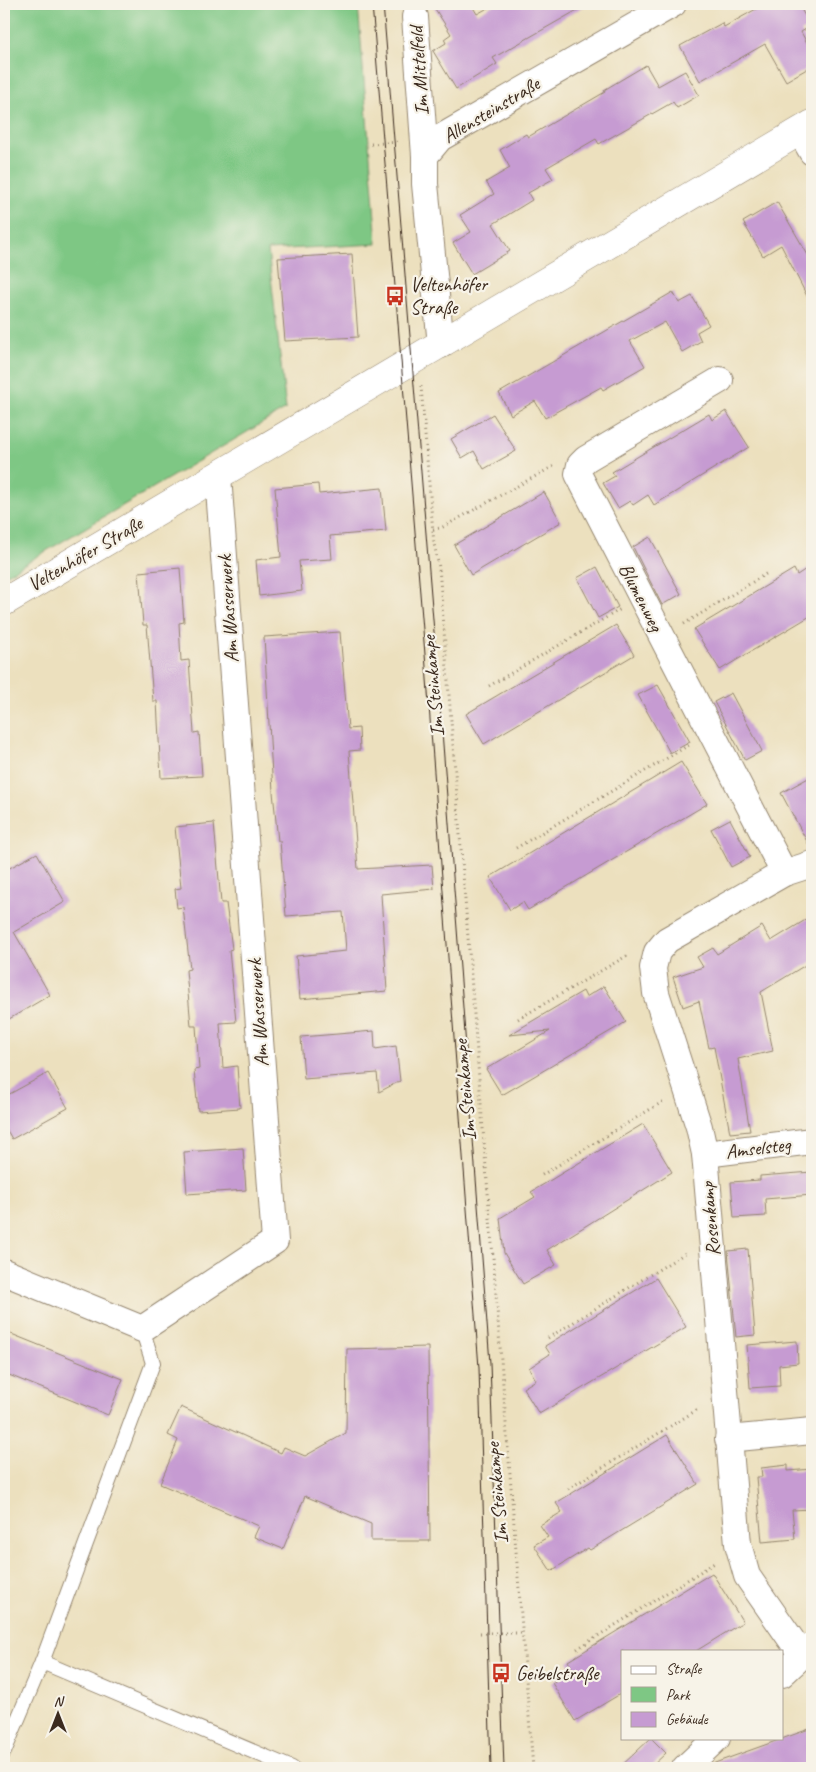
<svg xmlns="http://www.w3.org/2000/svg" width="816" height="1772" viewBox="0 0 816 1772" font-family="Caveat,sans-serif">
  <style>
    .green { fill: #7ec784; stroke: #5c7851 }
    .building { fill: #c69bd2 }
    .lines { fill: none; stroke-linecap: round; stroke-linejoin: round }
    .service-casing { stroke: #94856e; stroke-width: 16 }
    .minor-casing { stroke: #94856e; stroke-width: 28 }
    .tertiary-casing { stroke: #94856e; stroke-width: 29 }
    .path { stroke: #94856e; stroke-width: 3; stroke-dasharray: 1 4; stroke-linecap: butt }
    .service { stroke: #fff; stroke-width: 14 }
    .minor { stroke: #fff; stroke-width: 26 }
    .tertiary { stroke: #fff; stroke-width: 28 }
    .tram { stroke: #3b2a1e; stroke-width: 1 }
    .labels { text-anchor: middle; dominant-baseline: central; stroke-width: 4.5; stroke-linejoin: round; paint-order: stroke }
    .street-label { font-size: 20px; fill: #3b2a1e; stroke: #f7f3e8 }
    .poi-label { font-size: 20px; fill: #3b2a1e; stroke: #f7f3e8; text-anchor: start }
  </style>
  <rect width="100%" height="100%" fill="#f7f3e8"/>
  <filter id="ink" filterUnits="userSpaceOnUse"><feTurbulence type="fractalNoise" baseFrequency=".02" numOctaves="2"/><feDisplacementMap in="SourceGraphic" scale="10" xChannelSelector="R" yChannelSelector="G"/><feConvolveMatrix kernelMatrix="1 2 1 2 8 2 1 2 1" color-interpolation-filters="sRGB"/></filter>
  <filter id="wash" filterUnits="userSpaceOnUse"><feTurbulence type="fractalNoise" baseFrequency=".0096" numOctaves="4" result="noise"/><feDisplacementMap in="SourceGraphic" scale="20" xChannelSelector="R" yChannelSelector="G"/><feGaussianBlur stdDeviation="1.12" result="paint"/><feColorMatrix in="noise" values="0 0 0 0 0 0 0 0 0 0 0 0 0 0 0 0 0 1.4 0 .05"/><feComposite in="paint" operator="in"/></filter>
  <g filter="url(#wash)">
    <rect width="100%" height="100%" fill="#ece0be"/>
    <polygon class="green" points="4,4 358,4 377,244 268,250 286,409 4,576"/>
    <g id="blocks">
      <g class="building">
        <polygon points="432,4 471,4 477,14 495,4 588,4 493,58 497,64 456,89 433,51 446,43 444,39 451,34"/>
        <polygon points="765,4 798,4 811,26 801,32 812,52 812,66 786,81 765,44 700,81 680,46 722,23 724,27"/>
        <polygon points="646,65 658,86 685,71 699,95 677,108 673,102 599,144 596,139 546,168 553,179 528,193 532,200 493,224 510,251 472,274 453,243 471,232 460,215 494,194 486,182 510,168 500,150 526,134 528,137 605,92 604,90"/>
        <polygon points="777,202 812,262 812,306 781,245 763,256 743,222"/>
        <polygon points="352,254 358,337 285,341 278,258"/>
        <polygon points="673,292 679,303 692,296 709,325 697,332 701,341 682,352 665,322 630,341 645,366 603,390 601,387 545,418 535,401 511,415 499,393"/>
        <polygon points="726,411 749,447 654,505 648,495 633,505 630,501 618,508 603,483 615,476 612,472 709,414 712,420"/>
        <polygon points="493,414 516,451 484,469 474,451 462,458 451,439"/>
        <polygon points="318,484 319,494 382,488 386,531 330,536 332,559 299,561 302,591 259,596 256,560 281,557 275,488"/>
        <polygon points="544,492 561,522 471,575 454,545"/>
        <polygon points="650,537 681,594 662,605 633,547"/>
        <polygon points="812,565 812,615 720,670 694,629 794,569 797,575"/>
        <polygon points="597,567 618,607 598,618 577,578"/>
        <polygon points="180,568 184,622 179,623 181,661 189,660 194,733 199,732 202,776 161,778 157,701 153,701 147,625 143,625 139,572"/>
        <polygon points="616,625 634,655 484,744 466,714"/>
        <polygon points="340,632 348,729 359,728 360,750 349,751 358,869 432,865 434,889 381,894 387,991 300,999 296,956 346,951 343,912 286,916 280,841 278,841 273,792 264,637"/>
        <polygon points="658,685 690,742 670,753 638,695"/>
        <polygon points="731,693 762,751 745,760 714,702"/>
        <polygon points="681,762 707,804 528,910 523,902 510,910 490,877"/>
        <polygon points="812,776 812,849 811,849 781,793"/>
        <polygon points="730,819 750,857 731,867 711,829"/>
        <polygon points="214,823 221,903 226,903 232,949 229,950 236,1022 220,1023 223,1068 237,1066 240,1108 198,1111 194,1070 199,1069 196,1026 191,1026 186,970 190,969 183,907 177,908 175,889 181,888 175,827"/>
        <polygon points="37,853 65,902 14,932 50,995 4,1022 4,871"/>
        <polygon points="812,916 812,961 761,992 773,1051 738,1059 750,1131 730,1133 714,1047 709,1048 699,1001 683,1007 673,977 703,967 697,957 713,948 717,954 762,926 771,941"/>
        <polygon points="604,986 626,1022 502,1095 486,1069 550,1031 509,1035 583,991 586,997"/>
        <polygon points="374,1031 375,1049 396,1046 400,1081 379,1092 377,1073 304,1079 301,1037"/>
        <polygon points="48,1073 68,1108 12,1139 4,1125 4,1097"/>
        <polygon points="643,1124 672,1172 547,1250 556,1265 523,1284 504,1253 500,1218 535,1197 531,1192"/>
        <polygon points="243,1148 246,1190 187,1194 184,1152"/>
        <polygon points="812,1172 812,1195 765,1199 766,1216 734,1218 731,1182 760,1180 760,1176"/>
        <polygon points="748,1249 755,1335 736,1337 728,1251"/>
        <polygon points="656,1278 686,1327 539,1414 523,1388 536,1380 529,1368 550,1354 545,1346"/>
        <polygon points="4,1331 123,1379 108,1415 4,1373"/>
        <polygon points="797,1341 798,1363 779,1365 780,1386 750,1388 747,1345"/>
        <polygon points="428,1347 430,1541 371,1541 371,1524 305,1496 283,1549 254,1537 259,1526 160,1484 178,1440 168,1435 181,1407 281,1453 284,1447 305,1456 346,1433 347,1349"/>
        <polygon points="667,1435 698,1484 590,1550 588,1548 551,1571 534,1545 548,1537 540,1525 562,1512 556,1503"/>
        <polygon points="788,1465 788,1471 812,1469 812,1509 792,1510 795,1539 762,1542 756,1477 762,1477 761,1468"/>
        <polygon points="712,1573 743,1622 696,1651 622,1651 622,1693 575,1721 552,1683 573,1670 568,1661"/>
        <polygon points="812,1728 812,1768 707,1768 712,1764"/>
        <polygon points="651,1738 666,1753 650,1768 619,1768"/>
      </g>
    </g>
  </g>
  <g filter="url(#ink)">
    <use href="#blocks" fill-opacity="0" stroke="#94856e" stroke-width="1"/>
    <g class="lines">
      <defs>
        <g id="service">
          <polyline points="42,1662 292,1768"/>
          <polyline points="4,1752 42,1662 153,1363 142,1329"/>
        </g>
        <g id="minor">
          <polyline points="415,17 425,156"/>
          <polyline points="800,131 812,152"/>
          <polyline points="441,345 425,184 425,156 440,138 673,4"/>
          <polyline points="720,380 586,459 580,465 578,474 784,873"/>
          <polyline points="705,1154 812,1141"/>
          <polyline points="4,1272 142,1329 275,1241 218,476"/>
          <polyline points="728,1439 812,1431"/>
          <polyline points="802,1655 747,1576 738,1544 705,1154 699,1127 656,993 653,968 657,952 667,940 784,873 812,864"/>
          <polyline points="782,1674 812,1646"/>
          <polyline points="685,1768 717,1738"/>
        </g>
        <polyline id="tertiary" points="4,602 812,124"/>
      </defs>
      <use href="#service" class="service-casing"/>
      <use href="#minor" class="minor-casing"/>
      <use href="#tertiary" class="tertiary-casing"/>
      <g class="path">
        <polyline points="371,144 400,142"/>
        <polyline points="421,386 434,544 439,567 533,1768"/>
        <polyline points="433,529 441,528 554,466"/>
        <polyline points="684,624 769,572"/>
        <polyline points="489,686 621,609"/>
        <polyline points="516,848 689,745"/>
        <polyline points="518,1019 630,954"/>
        <polyline points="542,1175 664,1101"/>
        <polyline points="548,1338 687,1252"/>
        <polyline points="568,1489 700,1408"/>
        <polyline points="480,1633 523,1633"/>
        <polyline points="577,1649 716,1562"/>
      </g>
      <use href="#service" class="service"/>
      <use href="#minor" class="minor"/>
      <use href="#tertiary" class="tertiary"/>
      <g class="tram">
        <polyline points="372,4 427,679 479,1368 491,1768"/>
        <polyline points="383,4 441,718 490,1363 504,1768"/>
      </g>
    </g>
  </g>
  <defs>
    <symbol id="bus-bare" viewBox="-9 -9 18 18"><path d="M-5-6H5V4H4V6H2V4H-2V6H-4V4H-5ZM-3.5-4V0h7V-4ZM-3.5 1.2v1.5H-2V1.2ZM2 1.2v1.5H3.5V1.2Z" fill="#c8321e" stroke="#f7f3e8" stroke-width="2.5" paint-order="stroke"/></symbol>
  </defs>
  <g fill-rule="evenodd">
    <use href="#bus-bare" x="381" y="282" width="28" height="28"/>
    <use href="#bus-bare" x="487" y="1659" width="28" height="28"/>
  </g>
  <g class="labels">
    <g class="street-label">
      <text transform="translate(419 71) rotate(-94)">Im Mittelfeld</text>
      <text transform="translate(491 110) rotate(-31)">Allensteinstraße</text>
      <text transform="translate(85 554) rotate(-30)">Veltenhöfer Straße</text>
      <text transform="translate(641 597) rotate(63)">Blumenweg</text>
      <text transform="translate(228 609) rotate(-94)">Am Wasserwerk</text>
      <text transform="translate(433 686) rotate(-95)">Im Steinkampe</text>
      <text transform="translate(258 1013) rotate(-94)">Am Wasserwerk</text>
      <text transform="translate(465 1090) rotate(-95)">Im Steinkampe</text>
      <text transform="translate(758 1148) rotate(-7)">Amselsteg</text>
      <text transform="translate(710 1219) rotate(-95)">Rosenkamp</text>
      <text transform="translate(497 1493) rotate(-95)">Im Steinkampe</text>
    </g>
    <g class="poi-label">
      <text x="410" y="284">Veltenhöfer<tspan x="410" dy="23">Straße</tspan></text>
      <text x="516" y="1673">Geibelstraße</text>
    </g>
  </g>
  <rect width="816" height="1772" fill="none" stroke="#f7f3e8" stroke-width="20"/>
  <rect x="621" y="1650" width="162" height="90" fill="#f7f3e8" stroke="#aca397"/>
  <rect x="631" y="1666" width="25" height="8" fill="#ffffff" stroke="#aca397"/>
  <text x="666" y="1674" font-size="15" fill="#3b2a1e">Straße</text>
  <rect x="631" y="1687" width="25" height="15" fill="#7ec784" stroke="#aca397"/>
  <text x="666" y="1700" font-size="15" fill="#3b2a1e">Park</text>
  <rect x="631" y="1712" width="25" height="15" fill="#c69bd2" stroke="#aca397"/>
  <text x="666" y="1724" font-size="15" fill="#3b2a1e">Gebäude</text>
  <g transform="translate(58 1714)" stroke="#f7f3e8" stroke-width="4" paint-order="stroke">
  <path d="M0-4L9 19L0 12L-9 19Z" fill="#3b2a1e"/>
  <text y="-8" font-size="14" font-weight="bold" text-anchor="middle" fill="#3b2a1e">N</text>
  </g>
</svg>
